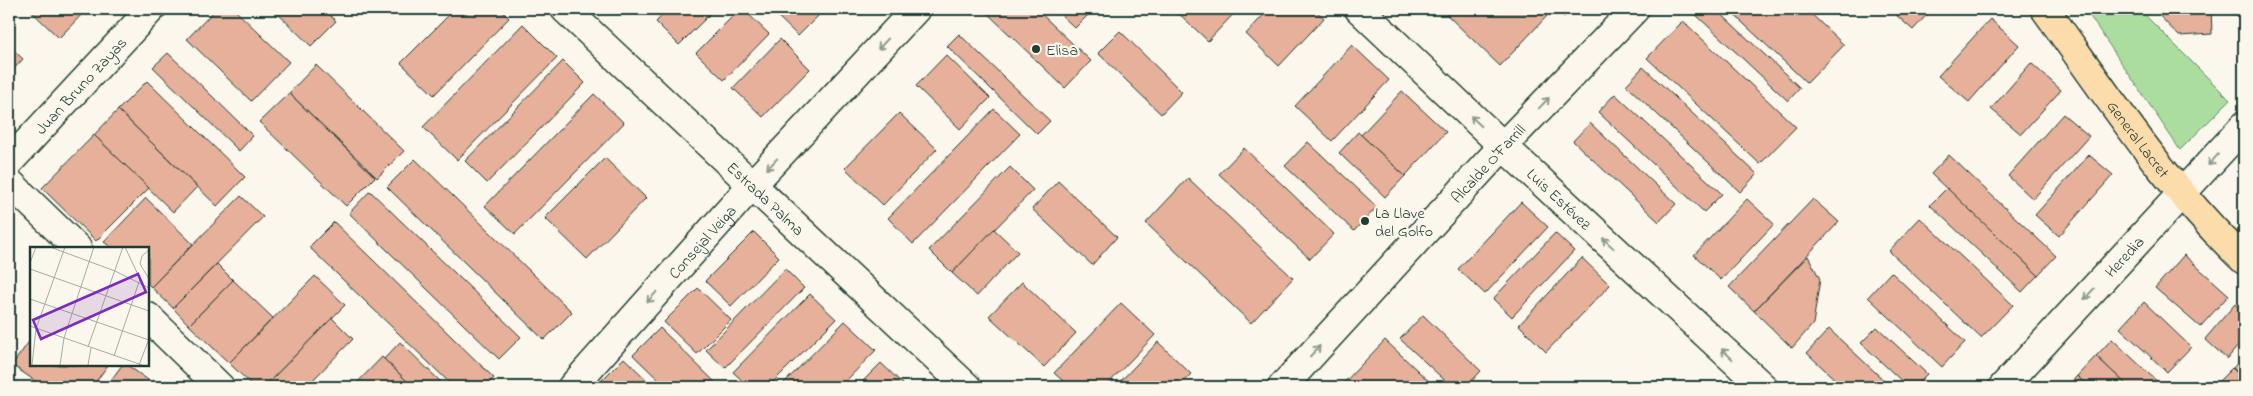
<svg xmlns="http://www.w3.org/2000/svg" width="2253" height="396" font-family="'Indie Flower',sans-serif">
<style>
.grass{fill:#abdd9e;stroke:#658d69}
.building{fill:#e6b09a;stroke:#1f3d34}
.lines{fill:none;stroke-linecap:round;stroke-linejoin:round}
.minor-casing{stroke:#1f3d34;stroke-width:31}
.major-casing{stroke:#1f3d34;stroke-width:31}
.minor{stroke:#fbf7ec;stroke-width:28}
.major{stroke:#fddcac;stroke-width:28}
.oneway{stroke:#8d9a90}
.poi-dot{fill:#1f3d34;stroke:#fbf7ec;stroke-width:2}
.labels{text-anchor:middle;stroke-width:4.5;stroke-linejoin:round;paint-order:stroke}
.poi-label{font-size:16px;fill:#1f3d34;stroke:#fbf7ec;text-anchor:start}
.street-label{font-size:16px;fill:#1f3d34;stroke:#fbf7ec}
.inset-road{fill:none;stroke:#a3ada2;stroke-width:1}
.view{fill:#7b2cbf;fill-opacity:0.15;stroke:#7b2cbf;stroke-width:2.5}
.inset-edge{fill:none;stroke:#1f3d34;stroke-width:2.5}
</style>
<rect width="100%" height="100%" fill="#fbf7ec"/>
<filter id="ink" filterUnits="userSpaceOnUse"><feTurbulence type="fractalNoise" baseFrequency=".02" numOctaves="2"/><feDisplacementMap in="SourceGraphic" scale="10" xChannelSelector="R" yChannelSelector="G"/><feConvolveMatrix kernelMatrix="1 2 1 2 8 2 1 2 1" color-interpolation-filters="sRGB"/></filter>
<g filter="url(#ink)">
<path class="grass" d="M2085 9H2139L2230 100 2180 150Z"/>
<g class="building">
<path d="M29 9H87L59 38Z"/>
<path d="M216 9H234L289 62 251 101 187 39Z"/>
<path d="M273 9H323L336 21 311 46Z"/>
<path d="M455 9H500L509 18 434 95 401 63Z"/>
<path d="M668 9H715L679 45 656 22Z"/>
<path d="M740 9H743L769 34 724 80 696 53Z"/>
<path d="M770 9H817L821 13 798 36Z"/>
<path d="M983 9H1036L1091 61 1065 88Z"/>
<path d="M1055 9H1094L1075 28Z"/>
<path d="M1174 9H1238L1208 41Z"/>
<path d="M1269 9H1314L1324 18 1279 66 1246 34Z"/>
<path d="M1450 9H1539L1547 16 1500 66 1445 13Z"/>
<path d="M1556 9H1572L1564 17Z"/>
<path d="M1697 9H1716L1800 88 1788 101 1693 12Z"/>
<path d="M1728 9H1806L1844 45 1807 83Z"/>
<path d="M1902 9H1932L1913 30 1896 15Z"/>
<path d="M2153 9H2211L2212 34 2179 36Z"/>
<path d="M1990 19 2019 45 1969 102 1938 76Z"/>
<path d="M1683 21 1796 127 1760 164 1647 58Z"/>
<path d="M523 24 557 58 457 160 423 127Z"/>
<path d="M1120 31 1182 92 1161 114 1098 53Z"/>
<path d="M959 34 1050 121 1037 134 947 46Z"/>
<path d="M780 39 810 69 763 117 733 88Z"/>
<path d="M1352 45 1389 80 1332 141 1295 106Z"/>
<path d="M9 46 23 59 9 74Z"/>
<path d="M168 53 253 136 239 151 153 67Z"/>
<path d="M946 55 990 98 960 129 916 86Z"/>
<path d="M563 61 585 83 487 183 465 161Z"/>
<path d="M2031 63 2061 90 2021 134 1991 109Z"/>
<path d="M316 65 404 151 377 178 289 93Z"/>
<path d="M1643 67 1757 174 1740 192 1626 85Z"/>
<path d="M147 81 245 177 217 206 118 110Z"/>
<path d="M1402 91 1446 132 1405 176 1361 135Z"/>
<path d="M289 93 375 177 346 206 259 122Z"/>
<path d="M594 94 624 123 515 234 485 206Z"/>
<path d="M1615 94 1722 194 1704 212 1598 112Z"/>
<path d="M994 109 1020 134 913 244 888 218Z"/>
<path d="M118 110 197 187 173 212 94 135Z"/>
<path d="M899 113 937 149 883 205 845 168Z"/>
<path d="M2063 114 2089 136 2033 199 2008 176Z"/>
<path d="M1590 123 1676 204 1659 222 1573 141Z"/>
<path d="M1358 132 1405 176 1385 197 1339 153Z"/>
<path d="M94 135 149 188 96 241 42 188Z"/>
<path d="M1308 142 1377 207 1354 231 1285 166Z"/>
<path d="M1244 148 1334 234 1310 259 1219 174Z"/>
<path d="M1949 155 2056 256 2038 275 1931 174Z"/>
<path d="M2089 155 2113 175 2059 236 2035 215Z"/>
<path d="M605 158 646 198 587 259 545 218Z"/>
<path d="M415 159 572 312 544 340 387 187Z"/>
<path d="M1010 167 1033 190 952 273 929 250Z"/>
<path d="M1188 178 1293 278 1251 323 1146 223Z"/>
<path d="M1058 181 1117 237 1092 265 1032 209Z"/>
<path d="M1947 188 2038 275 2022 292 1930 205Z"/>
<path d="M370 191 521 337 499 359 349 213Z"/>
<path d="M241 196 263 217 173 308 151 287Z"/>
<path d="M146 198 193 244 151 287 148 284V248H112L104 242Z"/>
<path d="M1747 199 1774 224 1721 280 1694 255Z"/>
<path d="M1813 199 1839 222 1754 311 1729 287Z"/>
<path d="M1521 202 1548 227 1485 294 1458 269Z"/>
<path d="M1920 218 2013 305 1981 338 1889 251Z"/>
<path d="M334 222 494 378 485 387H454L309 247Z"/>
<path d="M994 229 1018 252 977 296 952 273Z"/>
<path d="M754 232 779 257 731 306 705 281Z"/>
<path d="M1555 233 1574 251 1512 317 1493 299Z"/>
<path d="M2184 255 2229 295 2200 327 2155 288Z"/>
<path d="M1808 256 1820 279 1813 324 1792 348 1754 311Z"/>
<path d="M1582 258 1610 285 1546 352 1519 325Z"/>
<path d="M217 264 233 280 189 325 173 308Z"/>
<path d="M785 269 804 288 725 368 706 350Z"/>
<path d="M1891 272 1965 342 1942 367 1868 297Z"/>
<path d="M315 276 345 305 264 387H254L229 363Z"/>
<path d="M233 280 273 318 229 363 189 325Z"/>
<path d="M1022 282 1076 333 1044 367 989 316Z"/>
<path d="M698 288 731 320 697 354 664 322Z"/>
<path d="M810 294 836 319 768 387H749L733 372Z"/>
<path d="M2144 302 2191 347 2167 372 2120 328Z"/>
<path d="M1121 303 1155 335 1105 387H1070L1054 373Z"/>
<path d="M2235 304 2244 313V339L2227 359 2205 339Z"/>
<path d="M1423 315 1481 371 1466 387H1452L1400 339Z"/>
<path d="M332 318 353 339 306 387H264Z"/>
<path d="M845 321 876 350 840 387H780Z"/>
<path d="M1877 327 1927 374 1914 387H1908L1861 343Z"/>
<path d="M660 328 720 387H666L633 355Z"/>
<path d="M1829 329 1891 387H1843L1807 353Z"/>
<path d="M31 339V365H108L92 387H44L12 365Z"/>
<path d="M2112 339 2163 387H2129L2096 356Z"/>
<path d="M1385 340 1435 387H1340Z"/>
<path d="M400 342 446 387H413L384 359Z"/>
<path d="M1158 342 1191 374 1178 387H1115Z"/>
<path d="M2096 356 2129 387H2089L2077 376Z"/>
<path d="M2244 356V379L2233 368Z"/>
<path d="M382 357 384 359 413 387H353Z"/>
<path d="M624 358 654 387H601L598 384Z"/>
<path d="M881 363 906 387H857Z"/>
<path d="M122 365H127L158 387H106Z"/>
<path d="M2232 368 2244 379V387H2213Z"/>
<path d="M2077 376 2089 387H2067Z"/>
<path d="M9 377 23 387H9Z"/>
</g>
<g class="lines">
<g class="minor-casing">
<g id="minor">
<path id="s1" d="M565 9 967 387"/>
<path id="s2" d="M1359 9 1503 146 1763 387"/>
<path id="s3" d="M9 162 151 9"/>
<path d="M9 182 77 248"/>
<path d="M148 317 220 387"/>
<path id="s4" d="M572 387 752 185 916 9"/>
<path id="s5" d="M1282 387 1503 146 1635 9"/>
<path id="s6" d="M2003 387 2244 126"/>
</g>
</g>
<g class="major-casing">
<g id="major">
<path id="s7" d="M2045 9C2108 96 2166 186 2244 260"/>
</g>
</g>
<use href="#minor" class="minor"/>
<use href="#major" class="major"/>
</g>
<defs><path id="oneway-shaft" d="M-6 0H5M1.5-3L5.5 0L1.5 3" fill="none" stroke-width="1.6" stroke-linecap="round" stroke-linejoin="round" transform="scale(1.25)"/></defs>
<g class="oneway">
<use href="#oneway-shaft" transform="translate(883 44) rotate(133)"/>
<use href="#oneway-shaft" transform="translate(1544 103) rotate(-46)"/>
<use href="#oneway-shaft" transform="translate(1476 121) rotate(-136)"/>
<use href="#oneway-shaft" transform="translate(2213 160) rotate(132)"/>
<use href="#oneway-shaft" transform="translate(772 164) rotate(133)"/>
<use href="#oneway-shaft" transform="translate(1608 243) rotate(-137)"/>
<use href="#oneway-shaft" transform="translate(2089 294) rotate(133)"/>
<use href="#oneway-shaft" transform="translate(652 297) rotate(132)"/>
<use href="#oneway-shaft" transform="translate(1315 351) rotate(-47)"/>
<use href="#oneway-shaft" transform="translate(1727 354) rotate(-137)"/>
</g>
</g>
<g class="poi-dot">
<circle cx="1036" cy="49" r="5"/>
<circle cx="1365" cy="221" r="5"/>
</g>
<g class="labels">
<g class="poi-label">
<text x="1046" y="55">Elisa</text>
<text x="1375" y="218">La Llave<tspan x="1375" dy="18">del Golfo</tspan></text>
</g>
<g class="street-label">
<text dy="6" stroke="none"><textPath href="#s3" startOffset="105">Juan Bruno Zayas</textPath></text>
<text dy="6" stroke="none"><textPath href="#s7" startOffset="160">General Lacret</textPath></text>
<text dy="6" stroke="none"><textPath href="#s5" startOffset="304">Alcalde O'Farrill</textPath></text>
<text dy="6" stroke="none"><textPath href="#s1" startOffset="276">Estrada Palma</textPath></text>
<text dy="6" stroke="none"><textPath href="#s2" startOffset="276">Luis Estévez</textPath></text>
<text dy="6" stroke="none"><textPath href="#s4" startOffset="195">Consejal Veiga</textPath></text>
<text dy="6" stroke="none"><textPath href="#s6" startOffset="178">Heredia</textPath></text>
</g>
</g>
<g transform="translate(30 247)">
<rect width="119" height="119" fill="#fbf7ec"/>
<path class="inset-road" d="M20 0 85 24 119 41M119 3 112 9 110 17 119 32M0 16 6 0M0 22 119 64M0 52 119 93M0 79 112 118M58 100 93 0M84 109 110 32 95 0M2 118 6 82 35 0M30 118 34 91 64 0M58 118 61 101M109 118 119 92"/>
<path class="view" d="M108 27 116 45 11 92 3 73Z"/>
<rect width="119" height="119" class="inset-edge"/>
</g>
<rect width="2253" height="396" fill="none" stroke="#fbf7ec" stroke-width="30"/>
<rect x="15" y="15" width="2223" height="366" fill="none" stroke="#1f3d34" stroke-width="2" filter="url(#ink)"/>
</svg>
